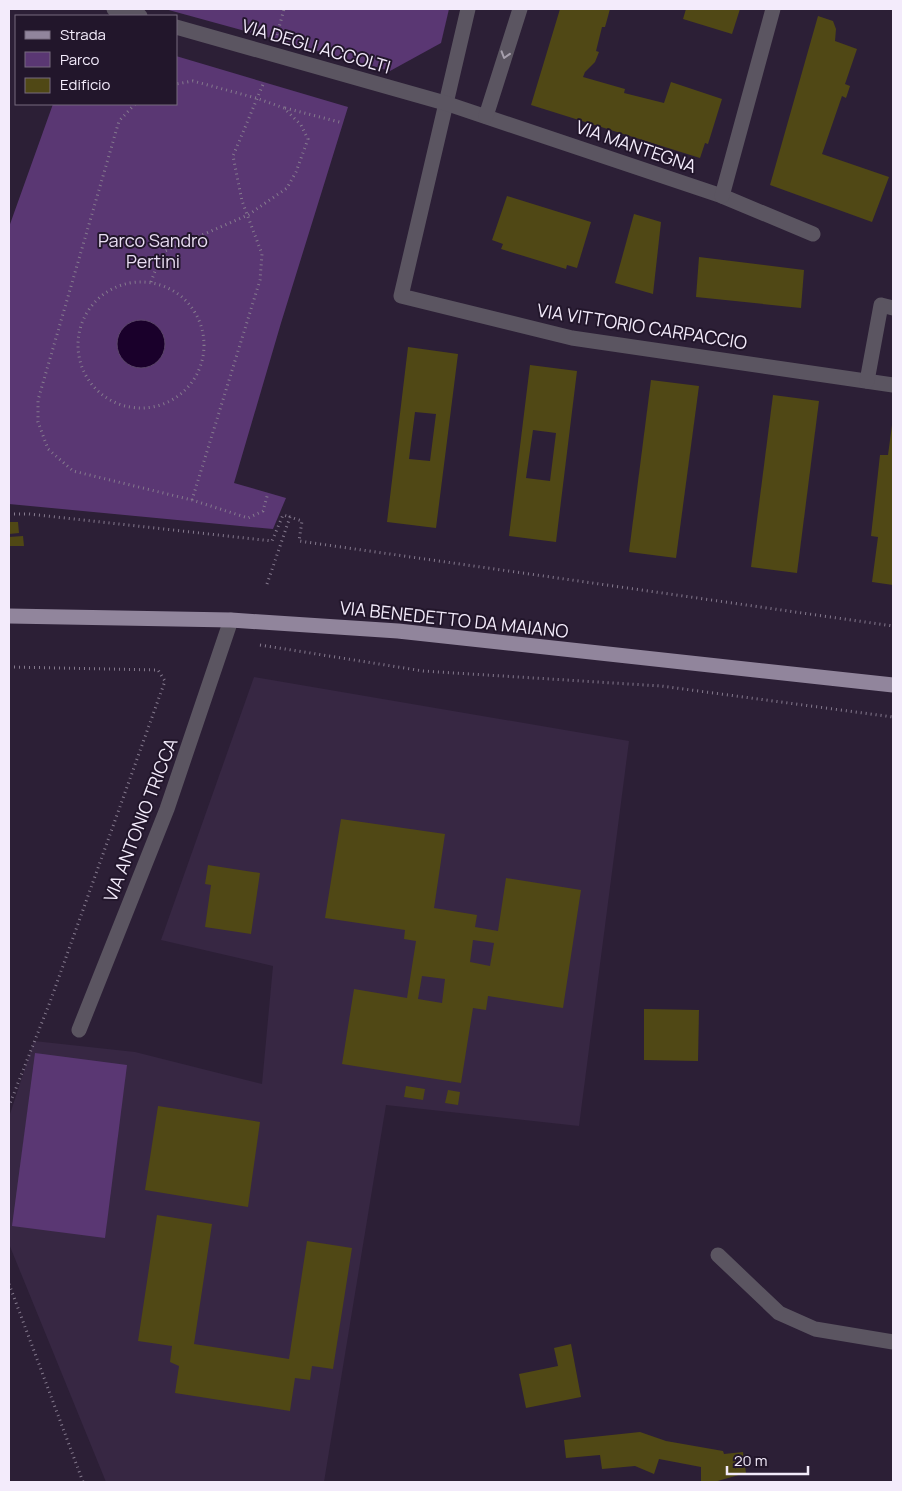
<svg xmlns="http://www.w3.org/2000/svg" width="902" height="1491" font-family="Manrope,sans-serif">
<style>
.built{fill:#372743}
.green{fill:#5a3773}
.water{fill:#1a002b;stroke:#5b4669}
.building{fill:#504815;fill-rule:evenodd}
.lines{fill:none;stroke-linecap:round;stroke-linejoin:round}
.path{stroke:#857a8e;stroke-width:3;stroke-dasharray:1 4;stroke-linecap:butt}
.minor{stroke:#5b5561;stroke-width:15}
.major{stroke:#91859c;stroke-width:15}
.oneway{stroke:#a7a0ae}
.labels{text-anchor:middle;stroke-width:4;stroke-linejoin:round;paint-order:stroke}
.street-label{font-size:18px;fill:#f3ebfb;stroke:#22162b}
.park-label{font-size:18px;fill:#e9def2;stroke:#22162b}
</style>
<rect width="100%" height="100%" fill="#2c1f36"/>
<path class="built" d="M254 677 629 741 579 1126 386 1105 324 1482H106L9 1244V1117L34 1041 135 1052 262 1084 273 966 161 940Z"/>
<g class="green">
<path d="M165 9H449L441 43 390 71Z"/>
<path d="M176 56 348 107 281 323 234 483 286 498 273 529 9 504V227L53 104H176Z"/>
<path d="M35 1053 127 1065 105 1238 12 1226Z"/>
</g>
<circle class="water" cx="141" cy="344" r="24"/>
<g class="building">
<path d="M560 9H610L605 27H602L596 51 599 52 595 62 585 72 583 77 625 89 624 93 664 103 671 82 722 99 708 144 705 143 700 158 531 105Z"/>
<path d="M686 9H740L732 34 683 19Z"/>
<path d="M818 16 833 21 836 29 835 41 857 49 845 84 850 86 846 98 842 96 822 154 889 177 872 222 770 185Z"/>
<path d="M507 196 591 222 577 268 567 265 566 269 501 249 503 244 492 240Z"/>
<path d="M634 214 661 222 653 294 615 283Z"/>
<path d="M699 257 804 270 801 308 696 297Z"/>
<path d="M408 347 458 354 436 528 387 522ZM415 412 436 414 430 461 409 459Z"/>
<path d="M530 365 577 371 556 542 509 536ZM533 430 556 433 550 481 526 478Z"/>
<path d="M651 380 699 386 676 558 629 552Z"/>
<path d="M773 395 819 401 797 573 751 567Z"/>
<path d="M892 425H893V585L872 582 878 537 871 536 880 455H888Z"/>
<path d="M9 522H18L19 533 9 534Z"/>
<path d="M23 536 24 546H9V537Z"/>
<path d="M341 819 445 834 434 908 477 915 475 927 498 931 506 878 581 890 563 1008 488 996 486 1010 473 1008 461 1083 342 1064 354 989 407 998 416 941 404 939 405 930 325 918ZM473 940 494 943 490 966 470 962ZM422 976 445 979 442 1003 418 999Z"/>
<path d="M208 865 260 873 251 934 205 927 211 885 205 884Z"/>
<path d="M644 1009 699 1010 698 1061 644 1060Z"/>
<path d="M406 1086 425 1089 423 1100 404 1097Z"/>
<path d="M448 1090 460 1092 458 1105 445 1103Z"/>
<path d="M158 1106 260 1122 248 1207 145 1190Z"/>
<path d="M157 1215 212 1224 194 1344 289 1359 307 1241 352 1248 333 1369 312 1366 310 1380 295 1378 290 1411 175 1393 179 1366 170 1362 172 1346 138 1341Z"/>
<path d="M571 1344 581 1397 526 1408 519 1374 558 1366 554 1348Z"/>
<path d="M640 1432 666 1441 723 1451 724 1454 743 1452 746 1473 714 1482H701V1467L659 1459 654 1474 635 1466 602 1469 600 1455 566 1458 564 1440Z"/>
</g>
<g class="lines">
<g class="path">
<path d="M277 35 284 9"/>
<path d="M135 104 119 121 38 400V422L48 449 73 471 192 500 248 518 263 511 268 493"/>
<path d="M285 108 343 123"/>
<path d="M151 282 158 263 165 251 248 215 287 188 296 172 308 139 301 125 284 108 256 98 193 81 176 84"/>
<circle cx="141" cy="345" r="63"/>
<path d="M192 500 260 280 262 254 242 201 233 156 264 82"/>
<path d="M9 514H29L272 541 283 515 290 517"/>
<path d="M267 584 290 517 302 521 299 541 893 626"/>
<path d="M260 645 423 671 661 686 893 717"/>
<path d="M9 667 158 670 165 681 50 1002 9 1106"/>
<path d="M9 1284 83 1482"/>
</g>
<g class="minor">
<path d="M114 9 140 16"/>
<path d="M468 9 401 296 572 338 893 385"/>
<path d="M176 27 445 103 722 196 813 234"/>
<path d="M486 116 520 9"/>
<path d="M722 196 773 9"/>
<path d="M867 381 881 305 893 308"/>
<path d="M79 1030 167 809 231 620"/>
<path d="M718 1255 779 1313 815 1329 893 1342"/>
</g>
<path class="major" d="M9 616 231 620 398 631 893 685"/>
</g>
<defs><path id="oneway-chevron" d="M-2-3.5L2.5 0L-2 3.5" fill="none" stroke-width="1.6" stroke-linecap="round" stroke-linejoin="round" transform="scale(1.25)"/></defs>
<use class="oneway" href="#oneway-chevron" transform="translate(505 55) rotate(107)"/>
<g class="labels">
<g class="street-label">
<text transform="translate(316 47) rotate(16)" y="6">VIA DEGLI ACCOLTI</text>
<text transform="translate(636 147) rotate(19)" y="6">VIA MANTEGNA</text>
<text transform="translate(642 327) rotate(9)" y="6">VIA VITTORIO CARPACCIO</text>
<text transform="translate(454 620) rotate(6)" y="6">VIA BENEDETTO DA MAIANO</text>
<text transform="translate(141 820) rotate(-69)" y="6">VIA ANTONIO TRICCA</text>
</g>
<g class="park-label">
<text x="153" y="247">Parco Sandro<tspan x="153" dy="21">Pertini</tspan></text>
</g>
</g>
<rect width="902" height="1491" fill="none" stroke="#f3ebfb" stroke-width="20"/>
<rect x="15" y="15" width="162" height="90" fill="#22162b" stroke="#766b7e"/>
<rect x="25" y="31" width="25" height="8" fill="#91859c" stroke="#766b7e"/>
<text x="60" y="40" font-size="15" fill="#f3ebfb">Strada</text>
<rect x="25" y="52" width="25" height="15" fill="#5a3773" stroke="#766b7e"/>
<text x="60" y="65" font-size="15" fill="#f3ebfb">Parco</text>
<rect x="25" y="78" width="25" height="15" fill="#504815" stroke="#766b7e"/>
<text x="60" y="90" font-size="15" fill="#f3ebfb">Edificio</text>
<path d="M727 1466v8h81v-8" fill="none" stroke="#f3ebfb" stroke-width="2.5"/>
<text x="734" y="1466" font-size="15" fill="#f3ebfb" stroke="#22162b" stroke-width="4" paint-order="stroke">20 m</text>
</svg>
